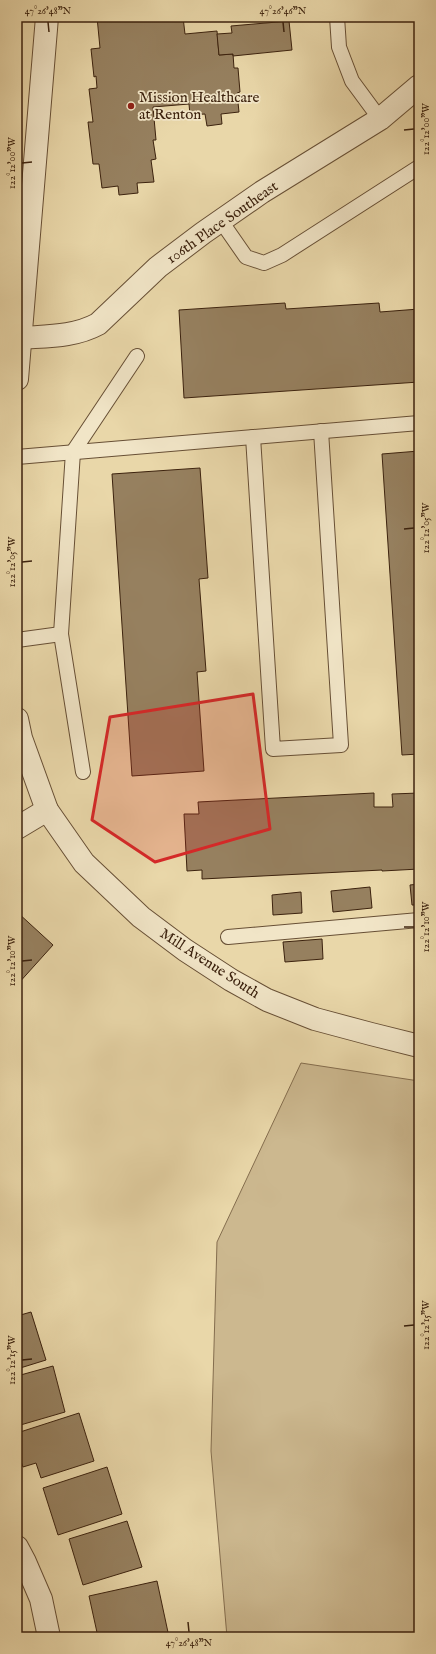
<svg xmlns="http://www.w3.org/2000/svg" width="436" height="1654" font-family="'IM FELL English',serif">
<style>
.green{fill:#ccb88f;stroke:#846d4e}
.building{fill:#96805f;stroke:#3c220e}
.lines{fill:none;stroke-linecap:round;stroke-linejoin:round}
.lane-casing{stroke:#674f35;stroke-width:16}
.street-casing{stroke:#674f35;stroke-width:24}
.lane{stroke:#f1e5c7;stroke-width:14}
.street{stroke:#f1e5c7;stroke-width:22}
.marked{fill:#d62828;fill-opacity:0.2;stroke:#d62828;stroke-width:3;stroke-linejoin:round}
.ticks{fill:none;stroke:#3c220e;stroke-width:1.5}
.poi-dot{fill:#8f2418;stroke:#f1e5c7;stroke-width:1.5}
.labels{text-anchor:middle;stroke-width:3.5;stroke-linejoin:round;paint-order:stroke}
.poi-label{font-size:15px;fill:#3c220e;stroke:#f1e5c7;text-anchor:start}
.street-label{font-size:15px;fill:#3c220e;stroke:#f1e5c7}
.neatline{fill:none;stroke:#3c220e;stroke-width:1.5}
.ticks-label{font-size:10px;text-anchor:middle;fill:#3c220e}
</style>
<rect width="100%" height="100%" fill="#e9d7a9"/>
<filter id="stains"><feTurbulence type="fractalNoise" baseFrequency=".005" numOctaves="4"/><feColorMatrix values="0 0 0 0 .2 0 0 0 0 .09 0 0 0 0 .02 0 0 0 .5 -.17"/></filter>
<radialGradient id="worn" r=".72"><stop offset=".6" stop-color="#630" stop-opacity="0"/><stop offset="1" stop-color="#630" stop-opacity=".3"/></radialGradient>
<path class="green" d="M301 1063 419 1081V1637H227L211 1451 217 1242Z"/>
<g class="building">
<path d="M97 17H183L185 34 217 31 219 55 233 54 234 68H238L240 92 237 93 239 112 221 114 222 124 207 126 205 114 190 115 189 104 153 107 156 140H153L156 159 151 160 154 182 137 183 138 193 119 195 118 186 102 188 99 164H93L88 122H93L89 89 97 88 96 76 94 77 91 49 100 48Z"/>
<path d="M289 21 292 50 233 56V54L219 55 217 34 232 33 231 26Z"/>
<path d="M285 303 286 309 379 303 380 312 419 309V382L184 398 179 310Z"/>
<path d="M419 451V754L402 755 382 454Z"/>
<path d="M200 468 208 578 199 579 206 671 197 672 204 771 132 776 112 474Z"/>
<path d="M374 793V807H393L392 794 419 793V869L382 871V870L202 879V870L187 871 184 814H199L198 802Z"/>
<path d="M419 884V905H412L410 885Z"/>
<path d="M370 887 372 908 333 912 331 891Z"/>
<path d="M301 892 302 913 273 915 272 895Z"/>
<path d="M17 912 53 945 17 985Z"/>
<path d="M322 939 323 959 285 962 283 942Z"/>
<path d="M31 1312 46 1360 17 1369V1316Z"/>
<path d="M53 1366 65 1412 17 1426V1376Z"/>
<path d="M79 1413 94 1461 41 1478 36 1463 23 1467 17 1449V1433Z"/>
<path d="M107 1467 122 1514 58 1535 43 1488Z"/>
<path d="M127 1521 142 1567 83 1585 69 1539Z"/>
<path d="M157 1581 169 1637H98L89 1596Z"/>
</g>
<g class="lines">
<g class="lane-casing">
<g id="lane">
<path d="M337 17 339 47 352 81 380 119"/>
<path d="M221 221 246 257 264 263 282 255 419 167"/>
<path d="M253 437 273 749 341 745 321 431"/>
<path d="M17 457 419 423"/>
<path d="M17 640 61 634"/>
<path d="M83 772 61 634 73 452 137 356"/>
<path d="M228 937 419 920"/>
</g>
</g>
<g class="street-casing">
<g id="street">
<path d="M21 338C47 336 74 337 98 324L158 267 203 233 262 192 380 119 419 86"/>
<path d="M17 379 47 17"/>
<path d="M17 719 21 738 47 810 84 863 141 917 185 950 231 980 267 1000 315 1019 371 1034 419 1046"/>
<path d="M17 828 47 810"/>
<path d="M17 1547 25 1562 41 1599 49 1637"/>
</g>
</g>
<use href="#lane" class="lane"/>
<use href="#street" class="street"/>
</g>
<path class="marked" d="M253 694 270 829 155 862 92 820 110 717Z"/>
<path class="ticks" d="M48 22 49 32M283 22 284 32M404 130 414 129M22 163 32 162M404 529 414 528M22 562 32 561M404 927H414M22 961 32 960M404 1326 414 1325M22 1360 32 1359M188 1622 189 1632"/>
<circle class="poi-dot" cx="131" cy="106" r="4"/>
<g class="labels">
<g class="poi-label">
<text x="139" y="102">Mission Healthcare<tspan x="139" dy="17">at Renton</tspan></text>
</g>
<g class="street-label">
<text transform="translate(222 222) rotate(-35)" y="5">106th Place Southeast</text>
<text transform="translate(210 963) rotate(33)" y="5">Mill Avenue South</text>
</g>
</g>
<rect width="436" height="1654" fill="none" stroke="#e9d7a9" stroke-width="44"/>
<rect x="22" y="22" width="392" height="1610" class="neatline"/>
<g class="ticks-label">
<text x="48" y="14">47°26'48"N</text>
<text x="283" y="14">47°26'46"N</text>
<text transform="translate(425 129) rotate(-90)" y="4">122°12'00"W</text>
<text transform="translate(11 163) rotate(-90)" y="4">122°12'00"W</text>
<text transform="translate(425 528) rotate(-90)" y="4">122°12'05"W</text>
<text transform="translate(11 562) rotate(-90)" y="4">122°12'05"W</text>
<text transform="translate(425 927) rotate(-90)" y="4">122°12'10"W</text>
<text transform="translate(11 961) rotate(-90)" y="4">122°12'10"W</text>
<text transform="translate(425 1325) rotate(-90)" y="4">122°12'15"W</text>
<text transform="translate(11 1360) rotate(-90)" y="4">122°12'15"W</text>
<text x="189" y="1646">47°26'48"N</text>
</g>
<rect width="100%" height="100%" filter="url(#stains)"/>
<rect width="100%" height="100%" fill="url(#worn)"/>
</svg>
